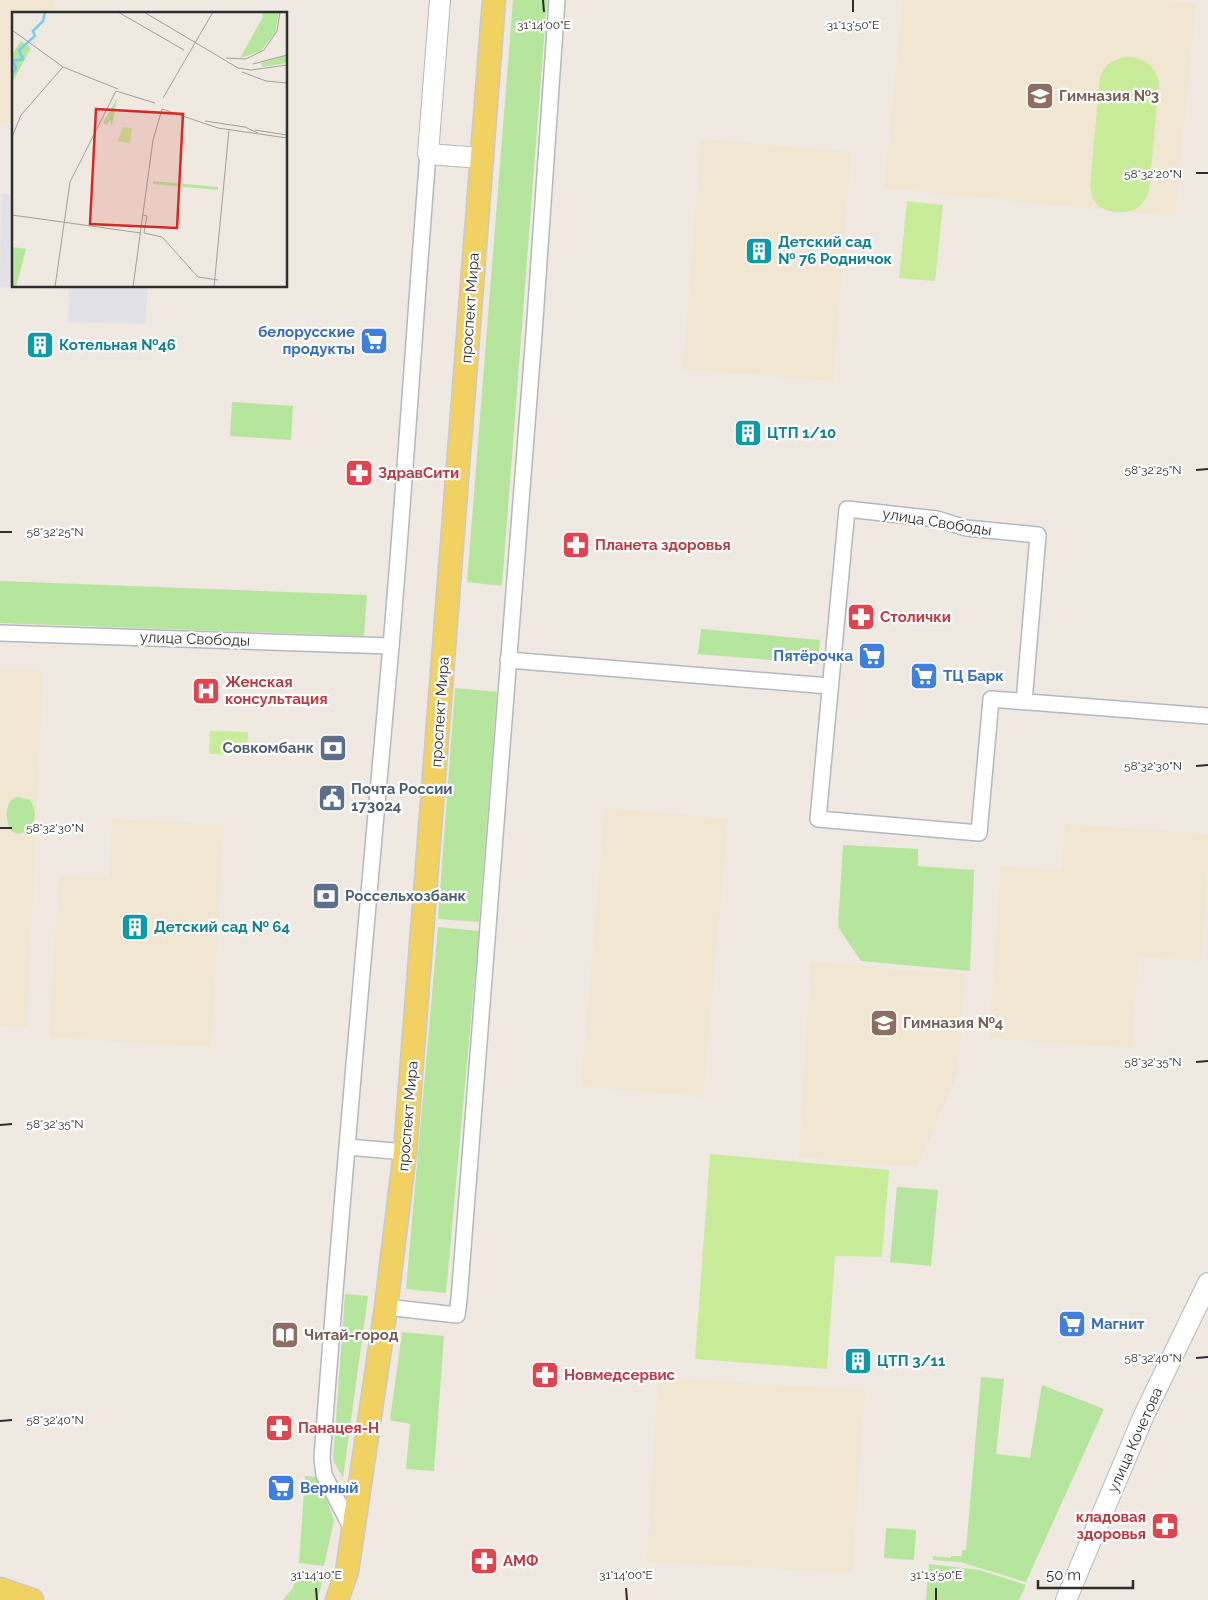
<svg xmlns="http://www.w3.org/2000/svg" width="1208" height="1600" font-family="Raleway,sans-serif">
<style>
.industrial{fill:#e3e1e8}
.education{fill:#f0e6d1}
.green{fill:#b6e59e}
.pitch{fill:#c9ec9a}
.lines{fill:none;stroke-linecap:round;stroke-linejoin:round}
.street-casing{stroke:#b4b7c1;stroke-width:18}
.secondary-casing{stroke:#b4b7c1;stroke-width:22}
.primary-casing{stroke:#c9c9c9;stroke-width:25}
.street{stroke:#fff;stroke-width:15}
.secondary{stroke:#fff;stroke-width:20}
.primary{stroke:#f2d163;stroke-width:22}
.ticks{fill:none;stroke:#2e2e2e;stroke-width:2}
.labels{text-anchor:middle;stroke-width:4.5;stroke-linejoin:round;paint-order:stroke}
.education-label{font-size:15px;font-weight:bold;fill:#785e54;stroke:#fff;text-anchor:start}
.culture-label{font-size:15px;font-weight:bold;fill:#0d838f;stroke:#fff;text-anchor:start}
.street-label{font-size:15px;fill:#2e2e2e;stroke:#fff}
.shop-label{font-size:15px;font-weight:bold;fill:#366cbe;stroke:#fff;text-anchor:start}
.health-label{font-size:15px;font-weight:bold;fill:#be3a42;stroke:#fff;text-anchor:start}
.service-label{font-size:15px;font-weight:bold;fill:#4e5e75;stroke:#fff;text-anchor:start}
.inset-river{fill:none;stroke:#75cff0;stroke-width:2.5}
.inset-road{fill:none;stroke:#a29e99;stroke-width:1}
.view{fill:#d62828;fill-opacity:0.15;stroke:#d62828;stroke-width:2.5}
.inset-edge{fill:none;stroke:#2e2e2e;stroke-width:2.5}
.ticks-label{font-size:12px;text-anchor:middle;fill:#2e2e2e;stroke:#fff;stroke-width:4.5;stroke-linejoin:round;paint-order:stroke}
</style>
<rect width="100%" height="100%" fill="#efe9e1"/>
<path class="industrial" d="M1 194H14V286H148L145 324 68 322 69 289 0 287Z"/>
<g class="education">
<path d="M0 0H55L54 14H14V123H0Z"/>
<path d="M903 0H1163L1196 3 1175 217 884 188Z"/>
<path d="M701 139 851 152 833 381 683 369Z"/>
<path d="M0 669 43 671 27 1027 0 1025Z"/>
<path d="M605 808 728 819 703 1097 581 1086Z"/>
<path d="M112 819 224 825 211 1047 49 1037 59 876 109 878Z"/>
<path d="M1065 824 1208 834V862L1201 961 1138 957 1132 1048 989 1038 1001 866 1062 871Z"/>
<path d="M811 961 891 969 965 974 958 1072 917 1167 799 1157Z"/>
<path d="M658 1378 865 1390 852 1573 647 1561Z"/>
</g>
<g class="green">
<path d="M513 0H547L502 586 467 582Z"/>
<path d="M232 402 293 406 291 440 230 436Z"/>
<path d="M0 581 367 595 364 636 0 623Z"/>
<path d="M701 629 820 640 818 664 698 654Z"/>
<path d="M455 688 497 692 479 922 438 919Z"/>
<path d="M18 797 30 800C49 827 5 854 7 812 8 803 10 799 18 797Z"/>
<path d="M843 845 918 849V866L974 870 970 971 861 961 838 927Z"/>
<path d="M438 927 479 931 446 1293 406 1289Z"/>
<path d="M897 1187 938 1190 931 1266 890 1262Z"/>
<path d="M345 1294 368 1296 343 1478 333 1460Z"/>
<path d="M402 1332 444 1336 434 1471 406 1469 410 1424 390 1420Z"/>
<path d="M981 1377 1004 1379 996 1454 1030 1458 1042 1385 1104 1409 1026 1582 960 1562 933 1560V1556L951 1558V1556H962V1550H966Z"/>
<path d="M305 1476 318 1477 334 1520 324 1566 299 1563Z"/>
<path d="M886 1528 916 1530 914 1560 884 1558Z"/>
<path d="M929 1564 980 1570 1026 1585 1019 1600H926Z"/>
<path d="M296 1574 324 1576 317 1600H283L293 1588Z"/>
</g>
<g class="pitch">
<path d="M1126 57C1143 57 1155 65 1159 82L1149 191C1147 196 1145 201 1141 205 1129 216 1103 215 1094 200 1091 196 1091 190 1090 185L1100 77C1105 64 1113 60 1126 57Z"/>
<path d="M907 201 943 205 935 281 899 278Z"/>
<path d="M210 731 248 732 247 755 209 754Z"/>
<path d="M710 1154 889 1170 882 1257 835 1256 827 1369 695 1359Z"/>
</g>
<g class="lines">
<g class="street-casing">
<g id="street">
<path d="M0 633 391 646"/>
<path d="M508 660 829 686"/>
<path d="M1024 702 1038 535 966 528 937 519 847 509 818 819 979 833 991 699 1208 716"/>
<path d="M348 1147 405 1152"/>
<path d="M386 1307 457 1315 459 1300 534 334 557 0"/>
<path d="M353 1531 324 1475 322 1458C342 1187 367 917 391 646 405 482 415 318 428 154"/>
</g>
</g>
<g class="secondary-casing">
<g id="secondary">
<path d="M440 0 428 154 482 158"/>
<path d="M1066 1600 1144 1415 1208 1283"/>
</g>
</g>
<g class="primary-casing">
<g id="primary">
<path d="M0 1589 32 1600"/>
<path d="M337 1600 347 1571 353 1531 386 1307 405 1152 494 0"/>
</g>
</g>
<use href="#street" class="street"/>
<use href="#secondary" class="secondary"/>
<use href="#primary" class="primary"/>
</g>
<path class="ticks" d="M543 0 544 12M853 0V12M1196 173H1208M1196 470 1208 469M0 532H12M1196 766 1208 765M0 828H12M1196 1062 1208 1061M0 1125 12 1124M1196 1358 1208 1357M0 1421 12 1420M316 1588 317 1600M626 1588 627 1600M936 1588V1600"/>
<defs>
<g id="school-square" transform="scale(1.4375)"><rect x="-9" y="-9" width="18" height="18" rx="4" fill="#8d6e63" stroke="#fff"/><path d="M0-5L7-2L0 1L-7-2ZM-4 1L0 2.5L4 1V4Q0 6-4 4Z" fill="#fff"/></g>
<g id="building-square" transform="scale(1.4375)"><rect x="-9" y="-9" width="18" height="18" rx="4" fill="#0f9aa8" stroke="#fff"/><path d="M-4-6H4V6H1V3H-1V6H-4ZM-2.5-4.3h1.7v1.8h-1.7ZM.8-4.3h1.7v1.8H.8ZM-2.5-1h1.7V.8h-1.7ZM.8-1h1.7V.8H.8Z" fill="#fff"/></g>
<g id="supermarket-square" transform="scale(1.4375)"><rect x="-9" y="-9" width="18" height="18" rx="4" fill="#3f7fe0" stroke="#fff"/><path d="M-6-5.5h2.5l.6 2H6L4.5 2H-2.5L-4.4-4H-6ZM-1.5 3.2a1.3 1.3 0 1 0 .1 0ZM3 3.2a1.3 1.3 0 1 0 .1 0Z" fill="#fff"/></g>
<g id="pharmacy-square" transform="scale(1.4375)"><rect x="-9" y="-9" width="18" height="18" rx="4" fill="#e0444e" stroke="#fff"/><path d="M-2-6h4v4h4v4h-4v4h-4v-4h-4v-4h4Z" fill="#fff"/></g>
<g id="hospital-square" transform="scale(1.4375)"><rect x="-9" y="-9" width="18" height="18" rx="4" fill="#e0444e" stroke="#fff"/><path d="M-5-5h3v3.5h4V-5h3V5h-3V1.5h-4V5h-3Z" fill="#fff"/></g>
<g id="bank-square" transform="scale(1.4375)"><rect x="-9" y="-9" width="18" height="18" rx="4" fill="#5c6f8a" stroke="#fff"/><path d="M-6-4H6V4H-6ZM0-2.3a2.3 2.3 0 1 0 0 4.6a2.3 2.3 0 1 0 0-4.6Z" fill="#fff"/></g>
<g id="civic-square" transform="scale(1.4375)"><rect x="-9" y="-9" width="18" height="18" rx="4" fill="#5c6f8a" stroke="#fff"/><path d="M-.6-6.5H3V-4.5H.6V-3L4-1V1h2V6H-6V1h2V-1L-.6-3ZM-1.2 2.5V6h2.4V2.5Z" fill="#fff"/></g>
<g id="library-square" transform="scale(1.4375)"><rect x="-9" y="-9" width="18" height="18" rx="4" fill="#8d6e63" stroke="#fff"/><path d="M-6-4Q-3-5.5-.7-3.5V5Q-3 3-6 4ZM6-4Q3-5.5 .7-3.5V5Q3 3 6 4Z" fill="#fff"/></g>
</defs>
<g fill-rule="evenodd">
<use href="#school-square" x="1040" y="96"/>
<use href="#building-square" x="759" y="251"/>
<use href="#supermarket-square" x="374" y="341"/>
<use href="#building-square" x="40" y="345"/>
<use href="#building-square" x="748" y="433"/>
<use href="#pharmacy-square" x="359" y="473"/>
<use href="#pharmacy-square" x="576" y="545"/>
<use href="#pharmacy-square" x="861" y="617"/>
<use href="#supermarket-square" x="872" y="656"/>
<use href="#supermarket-square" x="924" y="676"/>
<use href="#hospital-square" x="206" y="691"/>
<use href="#bank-square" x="333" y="748"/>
<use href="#civic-square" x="332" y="798"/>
<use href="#bank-square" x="326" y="896"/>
<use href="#building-square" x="135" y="927"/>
<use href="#school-square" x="884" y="1023"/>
<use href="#supermarket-square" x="1072" y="1324"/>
<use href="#library-square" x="285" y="1335"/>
<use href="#building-square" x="858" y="1361"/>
<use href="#pharmacy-square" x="545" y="1375"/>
<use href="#pharmacy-square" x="279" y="1428"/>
<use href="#supermarket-square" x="281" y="1488"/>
<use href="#pharmacy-square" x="1165" y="1526"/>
<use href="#pharmacy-square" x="484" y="1561"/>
</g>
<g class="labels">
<g class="education-label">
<text x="1059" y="101">Гимназия №3</text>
<text x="903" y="1028">Гимназия №4</text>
<text x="304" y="1340">Читай-город</text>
</g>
<g class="culture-label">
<text x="778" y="247">Детский сад<tspan x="778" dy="17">№ 76 Родничок</tspan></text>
<text x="59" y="350">Котельная №46</text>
<text x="767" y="438">ЦТП 1/10</text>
<text x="154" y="932">Детский сад № 64</text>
<text x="877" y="1366">ЦТП 3/11</text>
</g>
<g class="street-label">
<text transform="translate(470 308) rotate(-86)" y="5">проспект Мира</text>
<text transform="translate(937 522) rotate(9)" y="5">улица Свободы</text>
<text transform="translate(195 639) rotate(2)" y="5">улица Свободы</text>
<text transform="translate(440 712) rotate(-86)" y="5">проспект Мира</text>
<text transform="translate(408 1116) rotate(-85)" y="5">проспект Мира</text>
<text transform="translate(1135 1440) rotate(-66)" y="5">улица Кочетова</text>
</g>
<g class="shop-label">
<text x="355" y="337" text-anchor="end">белорусские<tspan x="355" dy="17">продукты</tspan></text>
<text x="853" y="661" text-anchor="end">Пятёрочка</text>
<text x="943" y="681">ТЦ Барк</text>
<text x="1091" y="1329">Магнит</text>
<text x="300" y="1493">Верный</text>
</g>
<g class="health-label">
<text x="378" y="478">ЗдравСити</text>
<text x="595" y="550">Планета здоровья</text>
<text x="880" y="622">Столички</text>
<text x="225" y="687">Женская<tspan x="225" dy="17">консультация</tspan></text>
<text x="564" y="1380">Новмедсервис</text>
<text x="298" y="1433">Панацея-Н</text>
<text x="1146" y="1522" text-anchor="end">кладовая<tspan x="1146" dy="17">здоровья</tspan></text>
<text x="503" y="1566">АМФ</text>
</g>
<g class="service-label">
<text x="314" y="753" text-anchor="end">Совкомбанк</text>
<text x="351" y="794">Почта России<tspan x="351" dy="17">173024</tspan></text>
<text x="345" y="901">Россельхозбанк</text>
</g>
</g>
<g transform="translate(12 12)">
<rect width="275" height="275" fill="#efe9e1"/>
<path d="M249 0H267L263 21 249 39 228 46 251 5ZM9 29 19 36 0 71V43ZM275 43V51L250 55 249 51ZM105 86 100 114 98 108 95 113 91 111ZM141 169 206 175V178L141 172ZM0 235 14 237 4 275H0Z" fill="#b6e59e"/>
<path d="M111 115 120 116 118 131 105 129Z" fill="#c9ec9a"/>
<path class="inset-river" d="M0 63 4 56 1 49 11 47 7 38 23 24 21 19 31 9 33 0"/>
<path class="inset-road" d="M106 0 172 38M132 0 226 56 239 58 275 53M0 18 51 55 106 77M214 46 234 47 252 38 265 19 268 0M241 52 275 43M230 60 254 69 275 71M151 86 201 0M150 97 206 116 275 126M193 109 233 115 246 121M243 118 275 123M0 125 9 103 51 55M0 203 129 221M131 203 135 204 132 221 150 225 186 265 206 268M43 275 58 170 104 79 143 91M121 275 141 128 150 97M202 275 217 118"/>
<path class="view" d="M84 97 171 102 165 216 78 212Z"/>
<rect width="275" height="275" class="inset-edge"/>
</g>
<g class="ticks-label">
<text x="544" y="29">31°14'00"E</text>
<text x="853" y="29">31°13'50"E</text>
<text x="1153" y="178">58°32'20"N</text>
<text x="1153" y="474">58°32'25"N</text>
<text x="55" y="536">58°32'25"N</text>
<text x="1153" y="770">58°32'30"N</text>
<text x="55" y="832">58°32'30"N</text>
<text x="1153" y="1066">58°32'35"N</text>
<text x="55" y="1128">58°32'35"N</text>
<text x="1153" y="1362">58°32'40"N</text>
<text x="55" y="1424">58°32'40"N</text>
<text x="316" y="1579">31°14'10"E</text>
<text x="626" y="1579">31°14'00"E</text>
<text x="936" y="1579">31°13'50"E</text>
</g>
<path d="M1038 1580v8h95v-8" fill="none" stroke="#2e2e2e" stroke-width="2.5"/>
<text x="1046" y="1580" font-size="15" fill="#2e2e2e" stroke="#ffffff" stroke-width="4" paint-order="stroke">50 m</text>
</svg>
